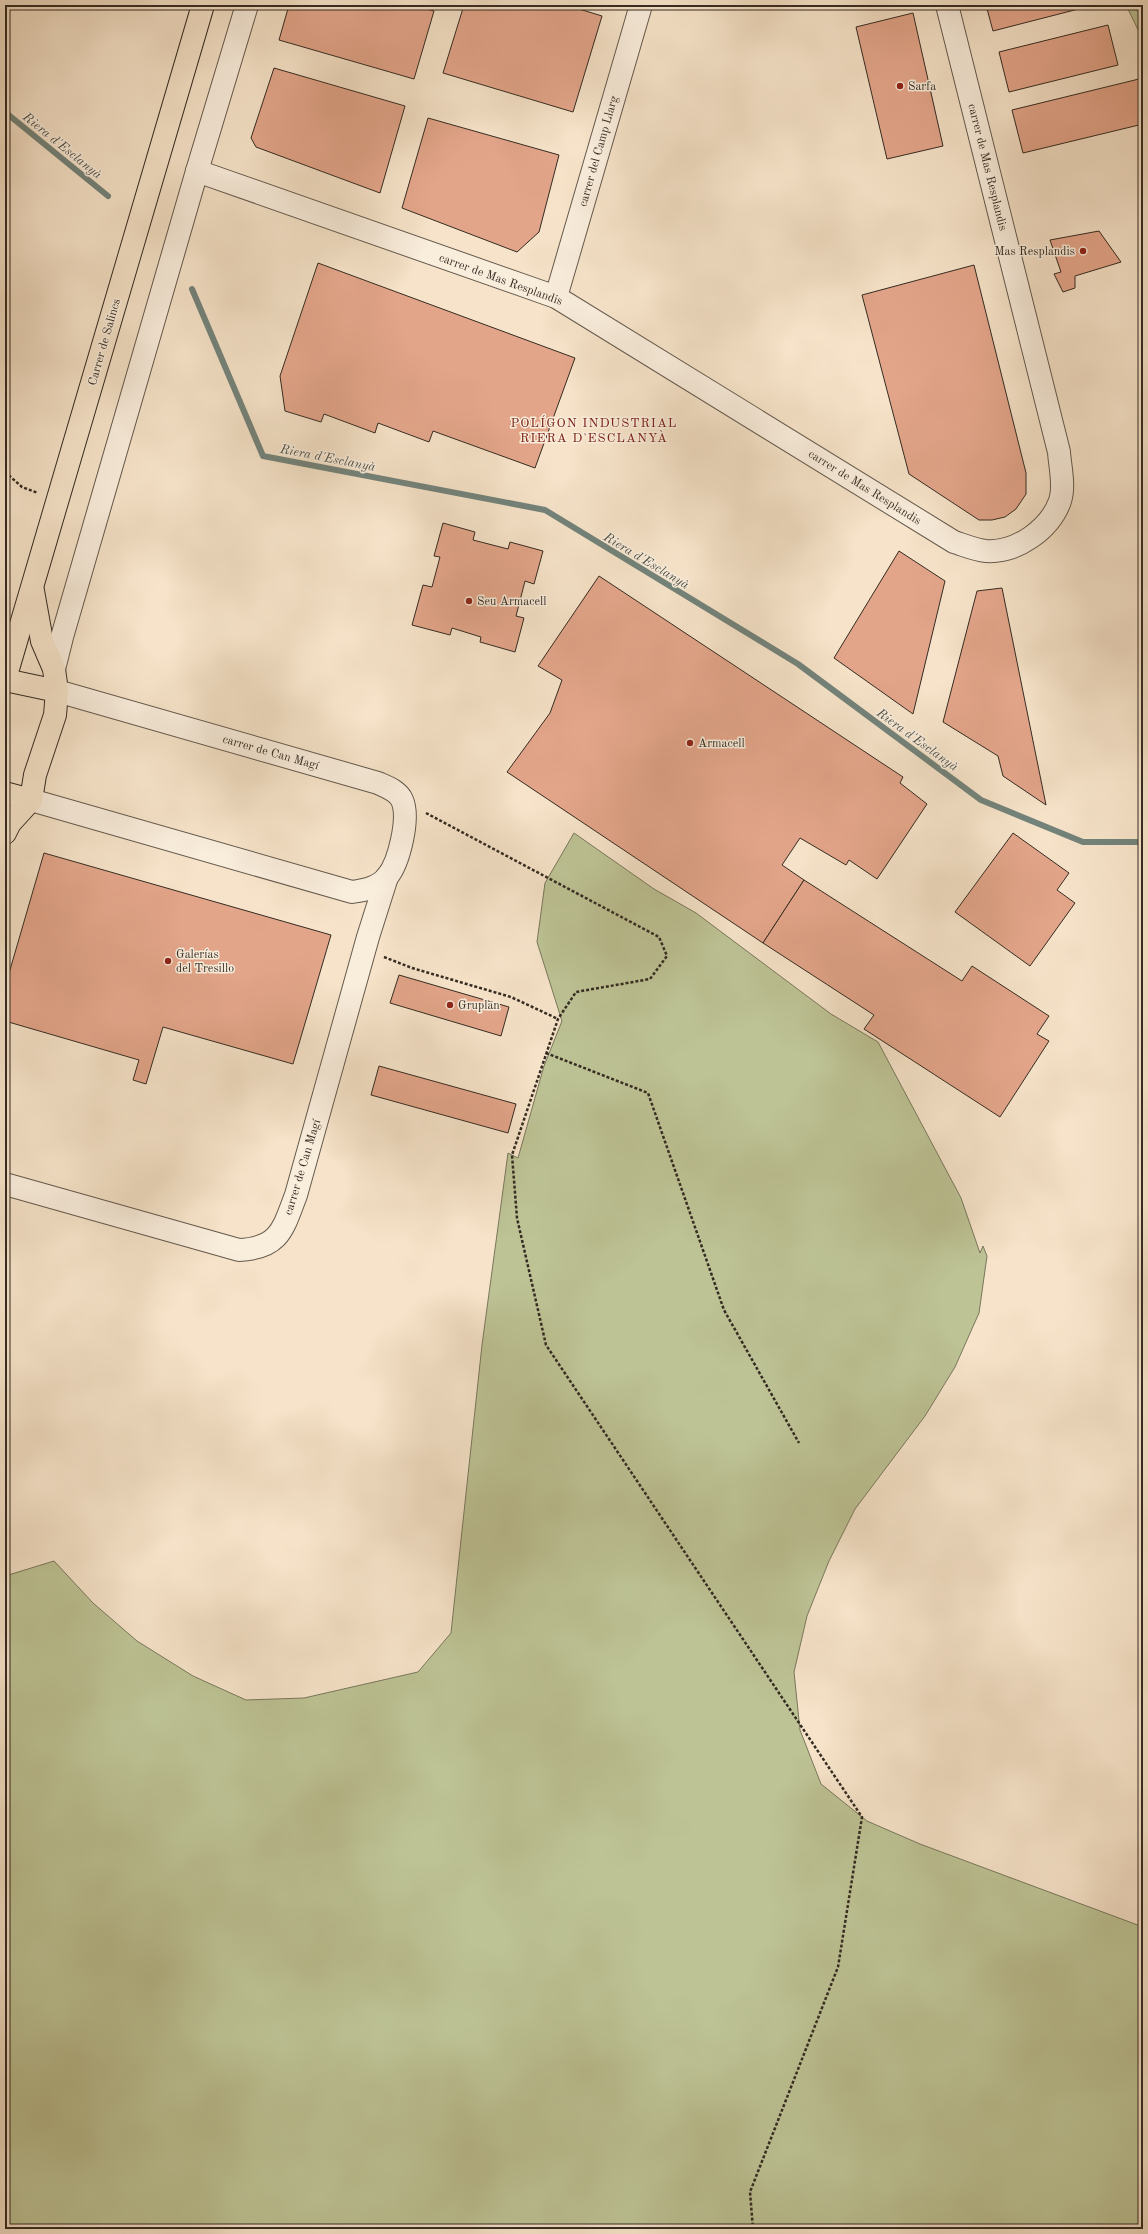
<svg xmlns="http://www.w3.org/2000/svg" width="1148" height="2234" font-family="'Old Standard TT',serif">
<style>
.green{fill:#bdc395;stroke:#78775c}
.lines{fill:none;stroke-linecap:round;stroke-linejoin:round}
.stream{stroke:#73837b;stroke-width:6}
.building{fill:#e3a58a;stroke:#342b22}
.minor-casing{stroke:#64594c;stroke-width:24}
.major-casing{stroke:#342b22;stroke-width:24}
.path{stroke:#342b22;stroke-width:2.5;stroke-dasharray:3 2;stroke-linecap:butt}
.minor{stroke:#f9eddc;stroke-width:22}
.major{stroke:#f6e3c9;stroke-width:22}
.poi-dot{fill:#8f2418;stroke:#f9eddc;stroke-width:1.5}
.labels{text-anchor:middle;stroke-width:3;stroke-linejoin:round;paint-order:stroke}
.poi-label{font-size:12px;fill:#342b22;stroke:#f9eddc;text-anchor:start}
.street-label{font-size:12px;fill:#342b22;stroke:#f9eddc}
.water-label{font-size:13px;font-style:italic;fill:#4e5047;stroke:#f9eddc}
.neighbourhood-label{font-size:13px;letter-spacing:1px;fill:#7a1f14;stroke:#f9eddc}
</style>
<rect width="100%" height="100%" fill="#f6e3c9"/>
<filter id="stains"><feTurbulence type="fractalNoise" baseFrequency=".005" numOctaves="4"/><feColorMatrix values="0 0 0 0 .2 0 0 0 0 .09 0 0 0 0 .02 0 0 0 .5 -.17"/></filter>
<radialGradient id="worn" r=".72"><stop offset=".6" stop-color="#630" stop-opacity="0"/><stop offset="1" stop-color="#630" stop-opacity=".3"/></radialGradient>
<g class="green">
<path d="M1126 5H1143V40Z"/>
<path d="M574 833 654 889 696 913 831 1014 878 1042 961 1198 980 1253 983 1246 987 1256 979 1313 955 1367 925 1416 855 1509 829 1561 807 1616 794 1672 800 1730 821 1784 867 1821 920 1844 1143 1927V2229H5V1576L54 1561 93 1603 137 1641 193 1676 246 1700 304 1698 418 1672 451 1633 482 1345 508 1153 518 1158 544 1066 562 1021 537 942 545 883Z"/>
</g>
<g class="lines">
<g class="stream">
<path d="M1137 5 1143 15"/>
<path d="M5 112 108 196"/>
<path d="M192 289 263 456 545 510 798 664 981 800 1083 842H1143"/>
</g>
</g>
<g class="building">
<path d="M289 5H414L434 11 414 79 279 40Z"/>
<path d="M464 5H566L602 16 573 112 443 73Z"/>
<path d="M986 5H1094L993 31Z"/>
<path d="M913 13 943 146 887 159 856 27Z"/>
<path d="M1108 25 1118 65 1009 92 999 52Z"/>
<path d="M274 68 405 106 380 193 256 147 251 138Z"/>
<path d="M1143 78V124L1023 153 1012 110Z"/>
<path d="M428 118 559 155 539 232 517 252 402 208Z"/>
<path d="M1099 231 1121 262 1075 276V288L1063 292 1054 274 1061 272 1050 240Z"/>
<path d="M318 263 575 358 535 468 433 431 429 442 378 423 375 433 324 414 321 422 285 411 280 376Z"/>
<path d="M974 265 1026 473V494L1016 509 1005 517 992 520H979L909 474 862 295Z"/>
<path d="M443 523 475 532 473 540 508 549 510 542 543 551 534 584 525 581 516 616 524 618 515 652 480 642 481 637 452 628 450 635 412 625 423 585 432 587 440 557 434 556Z"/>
<path d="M899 551 945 581 913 714 834 658Z"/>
<path d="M599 576 903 777 900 783 927 804 877 879 849 860 846 865 800 838 782 865 804 880 763 943 507 772 550 713 562 680 538 666Z"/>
<path d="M1002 588 1046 805 1003 776 998 756 943 722 977 591Z"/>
<path d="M1013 833 1069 873 1057 890 1075 903 1030 966 955 912Z"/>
<path d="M44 853 331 935 293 1064 163 1027 146 1084 133 1080 139 1060 5 1021V987Z"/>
<path d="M804 880 962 981 972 966 1049 1016 1037 1034 1049 1041 1000 1117 864 1029 874 1015 763 943Z"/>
<path d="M399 975 509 1007 501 1036 390 1003Z"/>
<path d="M379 1066 516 1104 508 1133 371 1095Z"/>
</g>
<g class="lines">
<g class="minor-casing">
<g id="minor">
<path d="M197 171 556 297 954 542C964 545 975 550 986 551 1017 553 1050 529 1060 501 1065 486 1060 467 1059 452L947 5"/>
<path d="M556 297 641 5"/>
<path d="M54 669 62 637 197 171 247 5"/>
<path d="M31 800 352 892C365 890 378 888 387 877 399 863 410 818 402 800 398 791 387 787 378 783L57 691"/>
<path d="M5 1184 239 1250C280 1248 283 1229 296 1195L368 937 387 877"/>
</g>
</g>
<g class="major-casing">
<g id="major">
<path d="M5 679 203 5"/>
<path d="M5 680 57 691"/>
<path d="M5 793 31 800"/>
<path d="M5 833 10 823 31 800 35 775 55 715 57 691 54 669 42 641 33 591"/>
</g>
</g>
<g class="path">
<path d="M5 472 22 487 38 493"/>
<path d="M426 813 659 937 667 956 650 979 576 992 558 1019 512 1155 517 1218 546 1345 862 1817 838 1967 750 2192 753 2229"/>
<path d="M384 957 412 968 511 997 558 1019"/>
<path d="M546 1053 648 1093 724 1310 799 1443"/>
</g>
<use href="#minor" class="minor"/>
<use href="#major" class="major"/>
</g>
<g class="poi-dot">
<circle cx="900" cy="86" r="4"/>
<circle cx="1083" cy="251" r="4"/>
<circle cx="469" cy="601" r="4"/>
<circle cx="690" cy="743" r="4"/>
<circle cx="168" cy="961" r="4"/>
<circle cx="450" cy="1005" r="4"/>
</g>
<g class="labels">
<g class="poi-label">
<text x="908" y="90">Sarfa</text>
<text x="1075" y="255" text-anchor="end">Mas Resplandis</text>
<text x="477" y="605">Seu Armacell</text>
<text x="698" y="747">Armacell</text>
<text x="176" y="958">Galerías<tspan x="176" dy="14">del Tresillo</tspan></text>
<text x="458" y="1009">Gruplan</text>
</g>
<g class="street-label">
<text transform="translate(598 151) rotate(-74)" y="4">carrer del Camp Llarg</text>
<text transform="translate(988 167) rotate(76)" y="4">carrer de Mas Resplandis</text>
<text transform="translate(501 279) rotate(20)" y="4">carrer de Mas Resplandis</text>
<text transform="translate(104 342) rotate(-74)" y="4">Carrer de Salincs</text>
<text transform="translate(865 487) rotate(32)" y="4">carrer de Mas Resplandis</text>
<text transform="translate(271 752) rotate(16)" y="4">carrer de Can Magí</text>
<text transform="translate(302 1167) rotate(-73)" y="4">carrer de Can Magí</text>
</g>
<g class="water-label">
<text transform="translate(63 145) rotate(39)" y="5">Riera d'Esclanyà</text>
<text transform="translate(328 457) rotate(11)" y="5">Riera d'Esclanyà</text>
<text transform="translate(647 560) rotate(31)" y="5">Riera d'Esclanyà</text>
<text transform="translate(918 739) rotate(36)" y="5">Riera d'Esclanyà</text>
</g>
<g class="neighbourhood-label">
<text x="594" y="427">POLÍGON INDUSTRIAL<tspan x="594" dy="15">RIERA D'ESCLANYÀ</tspan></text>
</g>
</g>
<rect width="1148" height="2234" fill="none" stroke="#f6e3c9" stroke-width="20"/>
<rect x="6" y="6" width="1136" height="2222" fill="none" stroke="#342b22" stroke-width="2"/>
<rect x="10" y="10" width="1128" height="2214" fill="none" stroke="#342b22"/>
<rect width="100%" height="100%" filter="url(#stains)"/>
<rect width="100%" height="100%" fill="url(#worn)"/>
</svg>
